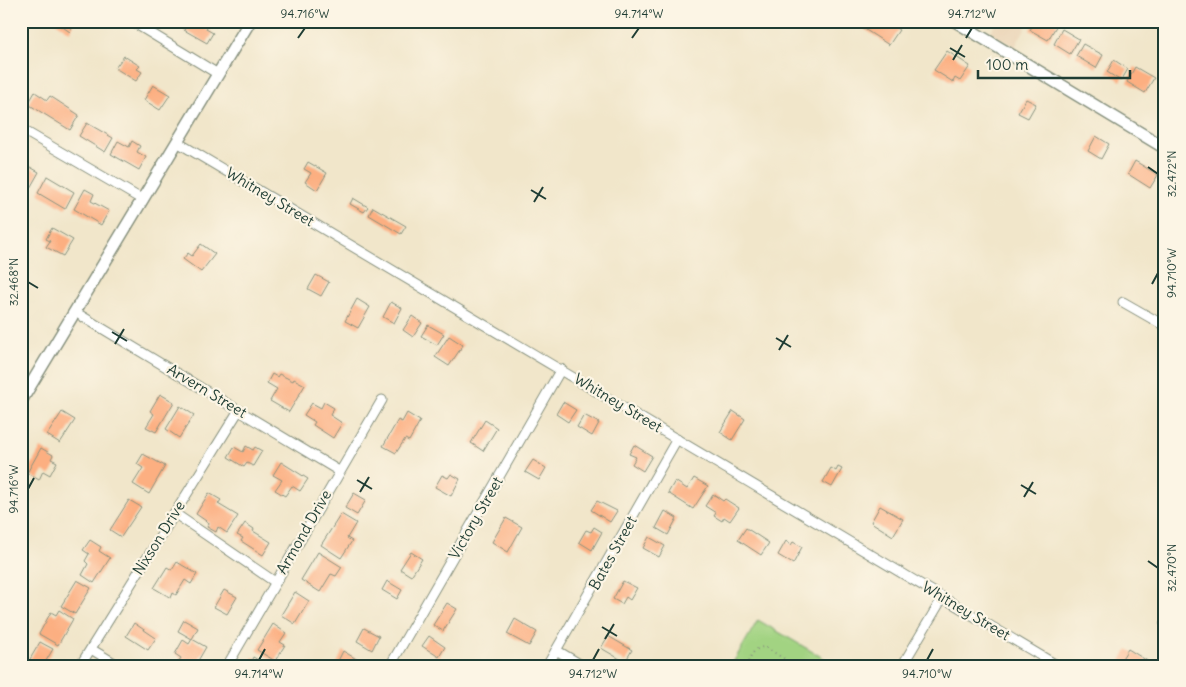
<svg xmlns="http://www.w3.org/2000/svg" width="1186" height="687" font-family="Delius,sans-serif">
<style>
.built{fill:#ecd7ba}
.green{fill:#a2d382;stroke:#60885b}
.building{fill:#fcaf81}
.lines{fill:none;stroke-linecap:round;stroke-linejoin:round}
.minor-casing{stroke:#88927f;stroke-width:11}
.tertiary-casing{stroke:#88927f;stroke-width:14}
.path{stroke:#88927f;stroke-width:2;stroke-dasharray:1 4;stroke-linecap:butt}
.minor{stroke:#fff;stroke-width:9}
.tertiary{stroke:#fff;stroke-width:11}
.ticks{fill:none;stroke:#1f3d34;stroke-width:2}
.labels{text-anchor:middle;stroke-width:4.5;stroke-linejoin:round;paint-order:stroke}
.street-label{font-size:15px;fill:#1f3d34;stroke:#fcf5e5}
.neatline{fill:none;stroke:#1f3d34;stroke-width:2}
.ticks-label{font-size:12px;text-anchor:middle;fill:#1f3d34}
</style>
<rect width="100%" height="100%" fill="#fcf5e5"/>
<filter id="ink" filterUnits="userSpaceOnUse"><feTurbulence type="fractalNoise" baseFrequency=".02" numOctaves="2"/><feDisplacementMap in="SourceGraphic" scale="10" xChannelSelector="R" yChannelSelector="G"/><feConvolveMatrix kernelMatrix="1 2 1 2 8 2 1 2 1" color-interpolation-filters="sRGB"/></filter>
<filter id="wash" filterUnits="userSpaceOnUse"><feTurbulence type="fractalNoise" baseFrequency=".0096" numOctaves="4" result="noise"/><feDisplacementMap in="SourceGraphic" scale="20" xChannelSelector="R" yChannelSelector="G"/><feGaussianBlur stdDeviation="1.12" result="paint"/><feColorMatrix in="noise" values="0 0 0 0 0 0 0 0 0 0 0 0 0 0 0 0 0 1.4 0 .05"/><feComposite in="paint" operator="in"/></filter>
<g filter="url(#wash)">
<rect width="100%" height="100%" fill="#f1e6ca"/>
<path class="built" d="M997 21H1029L1015 47 990 33Z"/>
<path class="green" d="M758 620 837 666H731Z"/>
<g id="blocks">
<g class="building">
<path d="M54 21H69L74 24 70 32Z"/>
<path d="M189 21 210 23 206 29 213 33 207 43 184 30Z"/>
<path d="M856 21H886L899 30 889 45 855 23Z"/>
<path d="M1035 21H1055L1058 23 1048 40 1030 30Z"/>
<path d="M1062 29 1079 39 1070 54 1054 44Z"/>
<path d="M1083 44 1103 55 1096 68 1076 56Z"/>
<path d="M947 51 970 66 960 81 955 78 953 82 934 70Z"/>
<path d="M124 56 140 66 137 69 142 72 136 81 115 68Z"/>
<path d="M1114 60 1128 69 1121 81 1107 72Z"/>
<path d="M1135 67 1154 78 1145 93 1127 82Z"/>
<path d="M153 85 170 95 160 110 144 100Z"/>
<path d="M35 92 47 100 50 96 79 115 70 130 28 104Z"/>
<path d="M1026 99 1036 104 1028 118 1018 113Z"/>
<path d="M87 123 113 138 105 152 79 136Z"/>
<path d="M1096 136 1109 144 1101 159 1088 151Z"/>
<path d="M118 141 129 147 132 141 140 146 137 152 146 157 139 170 111 154Z"/>
<path d="M1135 161 1158 175 1150 188 1128 174Z"/>
<path d="M21 162 39 172 30 188 21 183Z"/>
<path d="M308 162 327 173 317 190 305 182 311 173 304 169Z"/>
<path d="M47 176 74 192 65 209 38 193Z"/>
<path d="M85 189 94 194 91 201 109 211 101 225 74 209Z"/>
<path d="M353 198 368 207 364 212 350 204Z"/>
<path d="M373 207 406 226 401 234 369 215Z"/>
<path d="M52 228 73 240 63 256 46 247 50 241 46 239Z"/>
<path d="M201 244 215 254 201 272 183 259 188 253 192 256Z"/>
<path d="M316 275 329 282 321 296 308 289Z"/>
<path d="M357 299 370 307 358 328 345 321Z"/>
<path d="M391 302 402 308 394 323 383 317Z"/>
<path d="M412 316 422 323 413 337 403 330Z"/>
<path d="M428 325 444 334 437 345 421 336Z"/>
<path d="M449 336 463 345 449 366 435 357Z"/>
<path d="M272 374 277 377 279 374 293 381 294 379 305 385 289 412 270 401 277 389 267 383Z"/>
<path d="M160 394 174 402 156 432 146 427 154 414 150 411Z"/>
<path d="M324 402 334 408 330 415 342 423 333 438 313 425 315 422 304 415 312 403 321 408Z"/>
<path d="M563 402 576 410 568 422 556 414Z"/>
<path d="M180 406 194 415 179 438 166 429Z"/>
<path d="M733 411 745 419 732 440 720 432Z"/>
<path d="M62 412 75 420 60 443 47 435Z"/>
<path d="M407 413 420 421 409 441 405 439 396 453 383 446 398 420 402 422Z"/>
<path d="M584 415 599 423 592 436 577 427Z"/>
<path d="M485 420 497 428 483 451 471 443Z"/>
<path d="M634 445 652 456 643 471 632 464 636 457 629 454Z"/>
<path d="M246 446 253 450 255 447 262 451 253 466 247 463 244 467 228 457 234 447 243 452Z"/>
<path d="M41 448 53 455 51 459 57 462 50 475 43 471 39 480 27 473Z"/>
<path d="M143 454 165 466 149 494 133 484 143 468 137 464Z"/>
<path d="M533 460 546 468 539 480 525 472Z"/>
<path d="M281 462 308 479 300 491 292 486 285 496 275 490 282 480 273 475Z"/>
<path d="M838 467 842 469 832 487 823 482 831 468 836 471Z"/>
<path d="M451 474 460 479 451 496 435 487 442 475 448 478Z"/>
<path d="M694 478 708 486 693 509 668 493 675 481 687 489Z"/>
<path d="M209 493 221 500 218 504 238 516 227 533 218 527 216 532 207 527 209 523 196 514Z"/>
<path d="M354 493 366 500 357 515 345 508Z"/>
<path d="M713 494 723 501 725 499 739 508 730 521 724 517 722 521 714 516 716 513 705 506Z"/>
<path d="M21 495 27 499 21 508Z"/>
<path d="M129 500 141 507 121 537 110 530Z"/>
<path d="M597 501 617 511 610 522 591 510Z"/>
<path d="M880 506 903 519 893 536 871 522Z"/>
<path d="M665 511 677 518 668 535 656 528Z"/>
<path d="M341 514 356 523 347 538 352 541 341 558 321 545Z"/>
<path d="M506 518 522 527 508 552 492 542Z"/>
<path d="M245 523 254 529 253 531 271 542 263 555 241 541 243 538 237 535Z"/>
<path d="M594 527 602 532 592 550 579 542 586 530 591 532Z"/>
<path d="M746 528 769 543 761 555 738 540Z"/>
<path d="M649 537 665 546 659 557 643 548Z"/>
<path d="M90 540 101 547 99 551 110 558 94 583 82 575 88 564 85 561 89 554 83 550Z"/>
<path d="M786 541 791 545 793 542 802 547 793 564 778 555Z"/>
<path d="M318 552 342 567 336 576 331 574 320 592 301 580Z"/>
<path d="M411 552 422 559 411 576 400 569Z"/>
<path d="M177 562 197 574 191 584 185 580 176 595 173 593 171 598 154 588 167 567 172 570Z"/>
<path d="M77 580 91 588 75 614 61 606Z"/>
<path d="M387 581 402 590 397 599 382 590Z"/>
<path d="M623 581 637 588 630 600 626 597 622 604 613 599Z"/>
<path d="M224 590 237 597 227 614 214 607Z"/>
<path d="M295 592 309 601 295 624 281 615Z"/>
<path d="M447 603 457 609 443 631 433 625Z"/>
<path d="M59 610 73 619 58 645 39 634 51 612 56 615Z"/>
<path d="M1165 613V627L1159 624Z"/>
<path d="M515 619 537 632 529 646 507 634Z"/>
<path d="M184 620 198 628 192 639 178 631Z"/>
<path d="M134 623 156 638 148 650 126 636Z"/>
<path d="M273 624 286 633 280 642 285 645 275 661 257 650Z"/>
<path d="M364 628 379 636 372 650 357 641Z"/>
<path d="M429 636 445 647 439 657 422 646Z"/>
<path d="M608 636 632 650 625 662 601 648Z"/>
<path d="M192 639 206 647 195 666H176L181 658 175 654 183 640 189 644Z"/>
<path d="M40 642 53 649 43 666H26Z"/>
<path d="M1128 649 1149 662 1147 666H1130L1121 660Z"/>
<path d="M343 651 363 663 361 666H341L337 663Z"/>
<path d="M253 657 268 666H249Z"/>
</g>
</g>
</g>
<g filter="url(#ink)">
<use href="#blocks" fill-opacity="0" stroke="#88927f" stroke-width="1"/>
<g class="lines">
<g class="minor-casing">
<g id="minor">
<path d="M131 21 218 74"/>
<path d="M21 129 143 200"/>
<path d="M177 142 1058 666"/>
<path d="M1123 302 1165 326"/>
<path d="M75 312 339 471"/>
<path d="M174 513 275 582"/>
<path d="M91 649 119 666"/>
<path d="M556 650 583 666"/>
<path d="M80 666 239 410"/>
<path d="M227 666 382 400"/>
<path d="M390 666 561 369"/>
<path d="M547 666 677 439"/>
<path d="M902 666 943 597"/>
</g>
</g>
<g class="tertiary-casing">
<g id="tertiary">
<path d="M955 21 1165 148"/>
<path d="M21 401 250 21"/>
</g>
</g>
<path class="path" d="M746 666C751 657 753 647 765 647L796 666"/>
<use href="#minor" class="minor"/>
<use href="#tertiary" class="tertiary"/>
</g>
</g>
<path class="ticks" d="M298 38 305 28M632 38 639 28M966 38 972 28M950 48 965 57M953 60 962 45M1148 167 1158 174M531 190 546 199M534 202 543 187M28 282 38 288M1152 284 1158 273M112 332 127 341M776 338 791 347M115 344 124 329M779 350 788 335M357 480 372 489M1021 485 1036 494M28 489 34 478M360 492 369 477M1024 497 1033 482M1148 561 1158 568M602 627 617 636M605 639 614 624M259 660 265 649M593 660 599 649M927 660 933 649"/>
<g class="labels">
<g class="street-label">
<text transform="translate(270 197) rotate(31)" y="5">Whitney Street</text>
<text transform="translate(207 391) rotate(31)" y="5">Arvern Street</text>
<text transform="translate(618 403) rotate(31)" y="5">Whitney Street</text>
<text transform="translate(476 518) rotate(-60)" y="5">Victory Street</text>
<text transform="translate(304 532) rotate(-60)" y="5">Armond Drive</text>
<text transform="translate(159 538) rotate(-58)" y="5">Nixson Drive</text>
<text transform="translate(613 553) rotate(-61)" y="5">Bates Street</text>
<text transform="translate(966 611) rotate(31)" y="5">Whitney Street</text>
</g>
</g>
<rect width="1186" height="687" fill="none" stroke="#fcf5e5" stroke-width="55"/>
<path d="M978 70v8h152v-8" fill="none" stroke="#1f3d34" stroke-width="2.5"/>
<text x="986" y="70" font-size="15" fill="#1f3d34" stroke="#fcf5e5" stroke-width="4" paint-order="stroke">100 m</text>
<rect x="28" y="28" width="1130" height="632" class="neatline"/>
<g class="ticks-label">
<text x="305" y="18">94.716°W</text>
<text x="639" y="18">94.714°W</text>
<text x="972" y="18">94.712°W</text>
<text transform="translate(1172 174) rotate(-90)" y="4">32.472°N</text>
<text transform="translate(1172 273) rotate(-90)" y="4">94.710°W</text>
<text transform="translate(14 282) rotate(-90)" y="4">32.468°N</text>
<text transform="translate(14 489) rotate(-90)" y="4">94.716°W</text>
<text transform="translate(1172 568) rotate(-90)" y="4">32.470°N</text>
<text x="259" y="678">94.714°W</text>
<text x="593" y="678">94.712°W</text>
<text x="927" y="678">94.710°W</text>
</g>
</svg>
